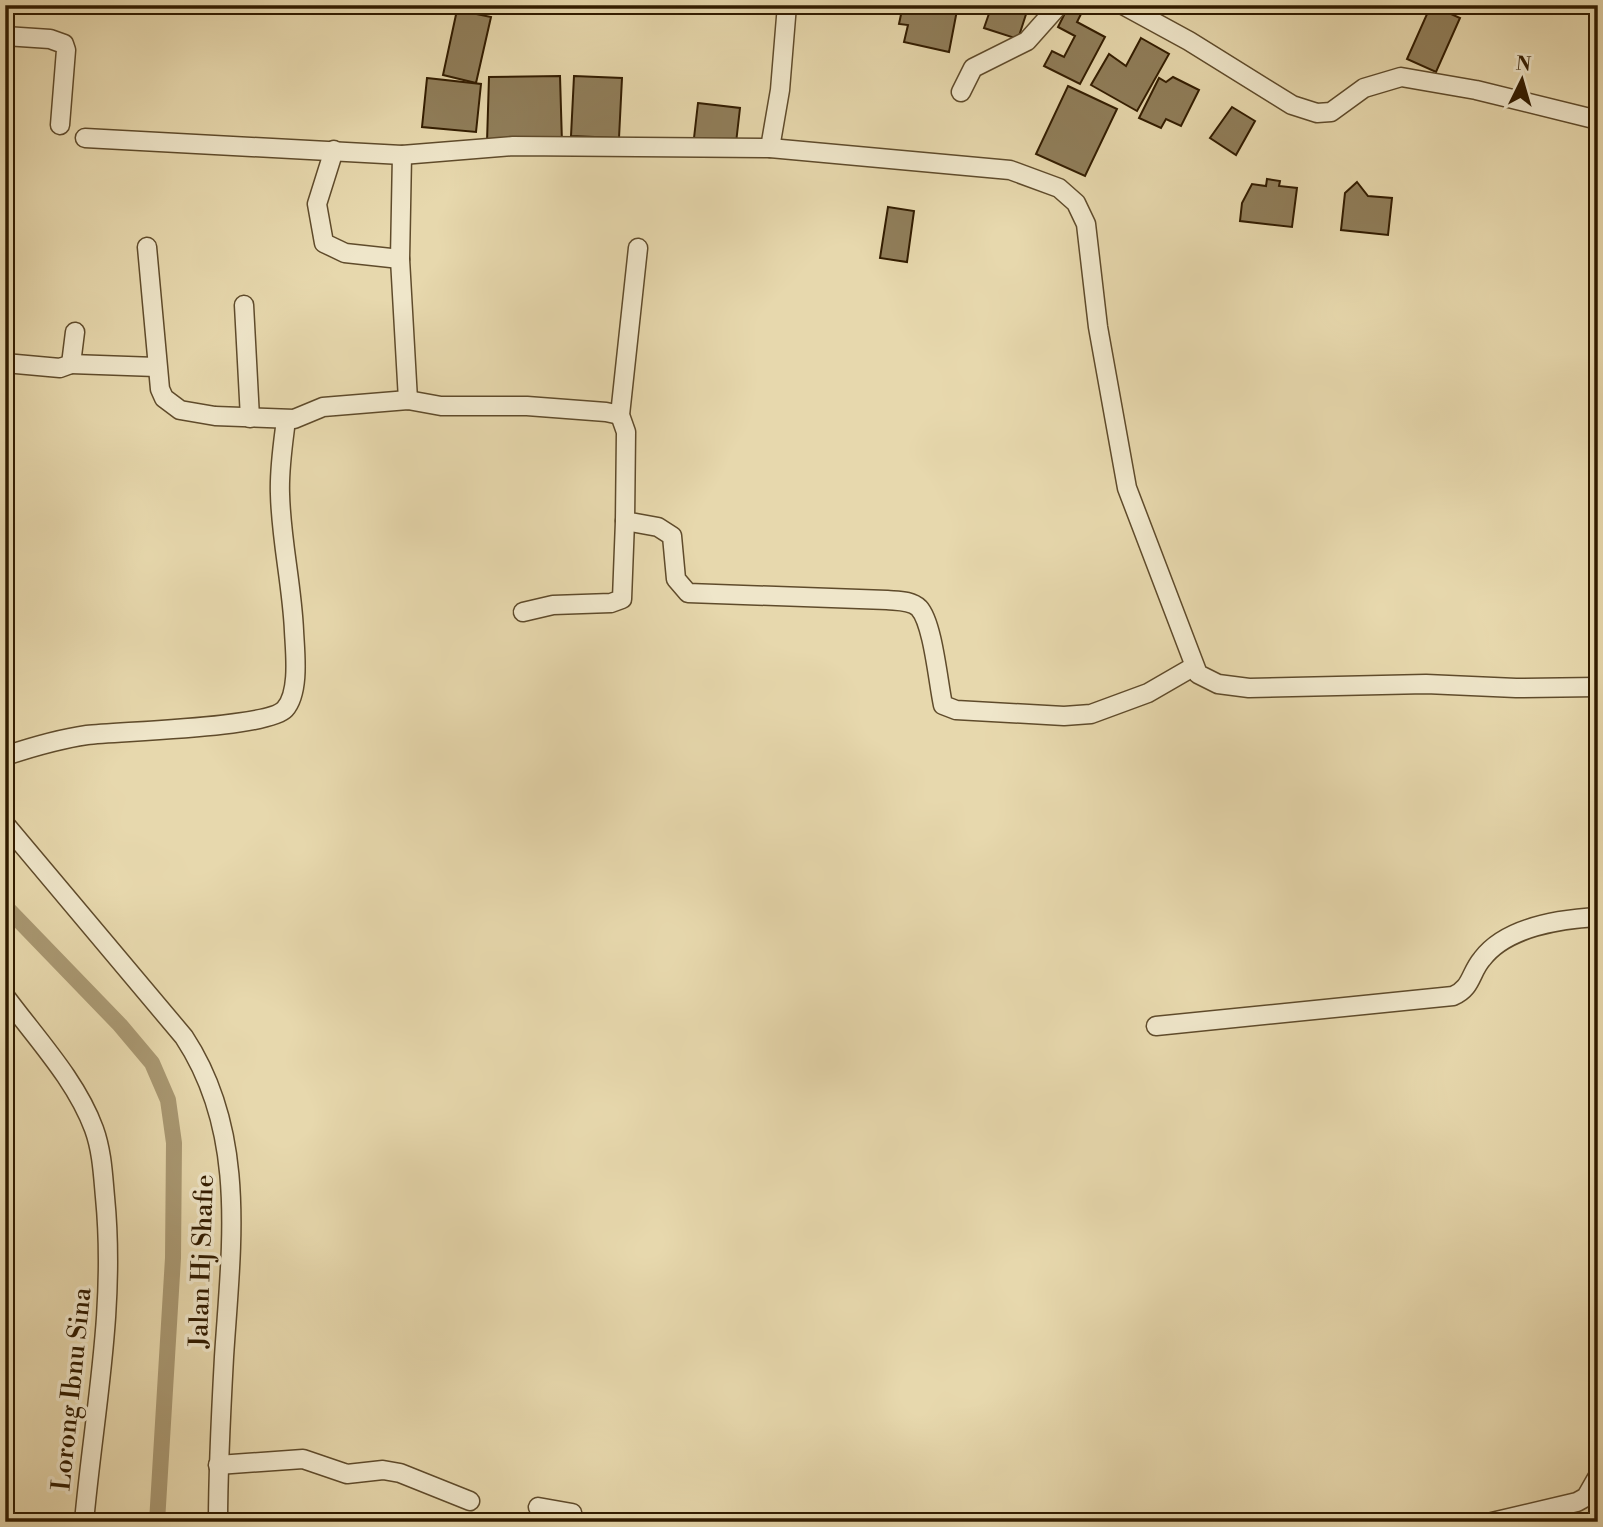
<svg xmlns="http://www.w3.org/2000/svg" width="1603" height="1527" font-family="'Libre Bodoni',serif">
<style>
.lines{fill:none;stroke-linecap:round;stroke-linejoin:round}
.canal{stroke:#a99872;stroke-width:16}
.building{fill:#907e5a;stroke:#321c00;stroke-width:2}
.minor-casing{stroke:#5f4b2b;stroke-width:21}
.minor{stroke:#efe6ca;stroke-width:18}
.labels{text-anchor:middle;stroke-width:7;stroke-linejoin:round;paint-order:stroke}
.street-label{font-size:26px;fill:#321c00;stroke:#efe6ca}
</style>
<rect width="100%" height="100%" fill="#e7d8ad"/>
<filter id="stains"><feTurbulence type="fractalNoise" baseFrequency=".00286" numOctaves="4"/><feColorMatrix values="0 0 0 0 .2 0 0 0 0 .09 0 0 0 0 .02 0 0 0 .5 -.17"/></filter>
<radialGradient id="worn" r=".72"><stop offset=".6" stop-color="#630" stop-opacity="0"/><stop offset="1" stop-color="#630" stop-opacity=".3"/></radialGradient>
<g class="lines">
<path class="canal" d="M5 906 120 1025 152 1063 168 1100 174 1143 173 1258 157 1522"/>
</g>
<g class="building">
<path d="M903 5H958L949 52 904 42 908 25 899 24Z"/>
<path d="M992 5H1029L1018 39 984 28Z"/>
<path d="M1069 5 1083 10 1077 22 1105 37 1080 84 1044 66 1052 51 1064 57 1075 36 1058 27Z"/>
<path d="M1431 5 1460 18 1436 72 1407 59Z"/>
<path d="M457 10 491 17 476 83 443 75Z"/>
<path d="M1141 38 1169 54 1137 111 1091 85 1109 54 1126 66Z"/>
<path d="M560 76 562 143 487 142 489 77Z"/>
<path d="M574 76 622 78 619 138 571 136Z"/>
<path d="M1173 77 1199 90 1181 126 1166 119 1161 128 1139 118 1159 78 1166 82Z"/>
<path d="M427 78 481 84 476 132 422 127Z"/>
<path d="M1068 86 1117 109 1085 176 1036 154Z"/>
<path d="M698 103 740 108 736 143 694 138Z"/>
<path d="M1232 107 1255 121 1236 155 1210 138Z"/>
<path d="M1267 179 1280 181 1279 186 1297 188 1292 227 1240 221 1242 203 1252 184 1266 186Z"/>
<path d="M1357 182 1368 196 1392 198 1388 235 1341 230 1345 193Z"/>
<path d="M888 207 914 211 907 262 880 258Z"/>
</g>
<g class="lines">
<g class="minor-casing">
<g id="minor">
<path d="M1123 5 1189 41 1292 105 1317 113 1331 112 1364 88 1401 77 1476 90 1598 120"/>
<path d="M5 36 50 39 64 44 66 50 60 125"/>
<path d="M961 92 973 68 1027 41 1059 5"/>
<path d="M85 138 402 155 513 146 770 148 1010 170 1059 188 1076 203 1086 224 1098 327 1127 488 1198 674 1218 684 1249 688 1426 684 1516 688 1598 687"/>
<path d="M770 148 780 90 787 5"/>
<path d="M334 150 317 204 324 243 345 253 400 259"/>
<path d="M402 155 400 259 408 400"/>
<path d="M147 247 160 389 164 398 180 410 215 416 294 419 323 407 408 400 441 406H527L606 412 620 415"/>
<path d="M638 248 620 415 626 432 625 521 658 527 672 536 676 579 688 593 887 600C898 601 911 600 919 608 933 623 938 682 943 705L956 710 1064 716 1091 714 1148 693 1193 667"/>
<path d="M244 305 250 418"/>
<path d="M5 363 60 368 71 364 75 332"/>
<path d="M71 364 156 367"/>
<path d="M523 612 553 605 611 603 622 599 625 521"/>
<path d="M5 756C32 747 59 739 87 735 122 731 268 728 285 709 300 692 295 652 294 631 292 585 281 540 280 494 279 469 283 444 286 420"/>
<path d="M5 824 184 1037C248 1134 231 1247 224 1357 221 1412 218 1467 218 1522"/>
<path d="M5 996C36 1038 76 1080 94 1129 102 1151 103 1175 105 1197 116 1309 94 1412 84 1522"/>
<path d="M1156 1026 1453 996C1472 988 1470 973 1482 959 1506 927 1561 919 1598 917"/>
<path d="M218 1465 303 1459 347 1474 383 1470 400 1473 470 1501"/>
<path d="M538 1507 572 1513 574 1522"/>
<path d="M1492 1522 1577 1502 1586 1497 1598 1476"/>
</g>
</g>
<use href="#minor" class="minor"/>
</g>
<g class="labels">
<g class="street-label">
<text transform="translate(201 1261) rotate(-88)" y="9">Jalan Hj Shafie</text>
<text transform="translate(71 1389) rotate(-84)" y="9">Lorong Ibnu Sina</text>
</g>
</g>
<rect width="1603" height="1527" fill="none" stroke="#e7d8ad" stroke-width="28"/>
<rect x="7" y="7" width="1589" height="1513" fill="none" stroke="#321c00" stroke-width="3.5"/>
<rect x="14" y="14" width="1575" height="1499" fill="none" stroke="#321c00" stroke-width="2"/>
<g transform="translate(1522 80) rotate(5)" stroke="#efe6ca" stroke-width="5" paint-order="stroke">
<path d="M0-5L12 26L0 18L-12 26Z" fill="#321c00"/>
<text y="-10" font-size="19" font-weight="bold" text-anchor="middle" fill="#321c00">N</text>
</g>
<rect width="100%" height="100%" filter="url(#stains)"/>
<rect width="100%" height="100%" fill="url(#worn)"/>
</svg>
